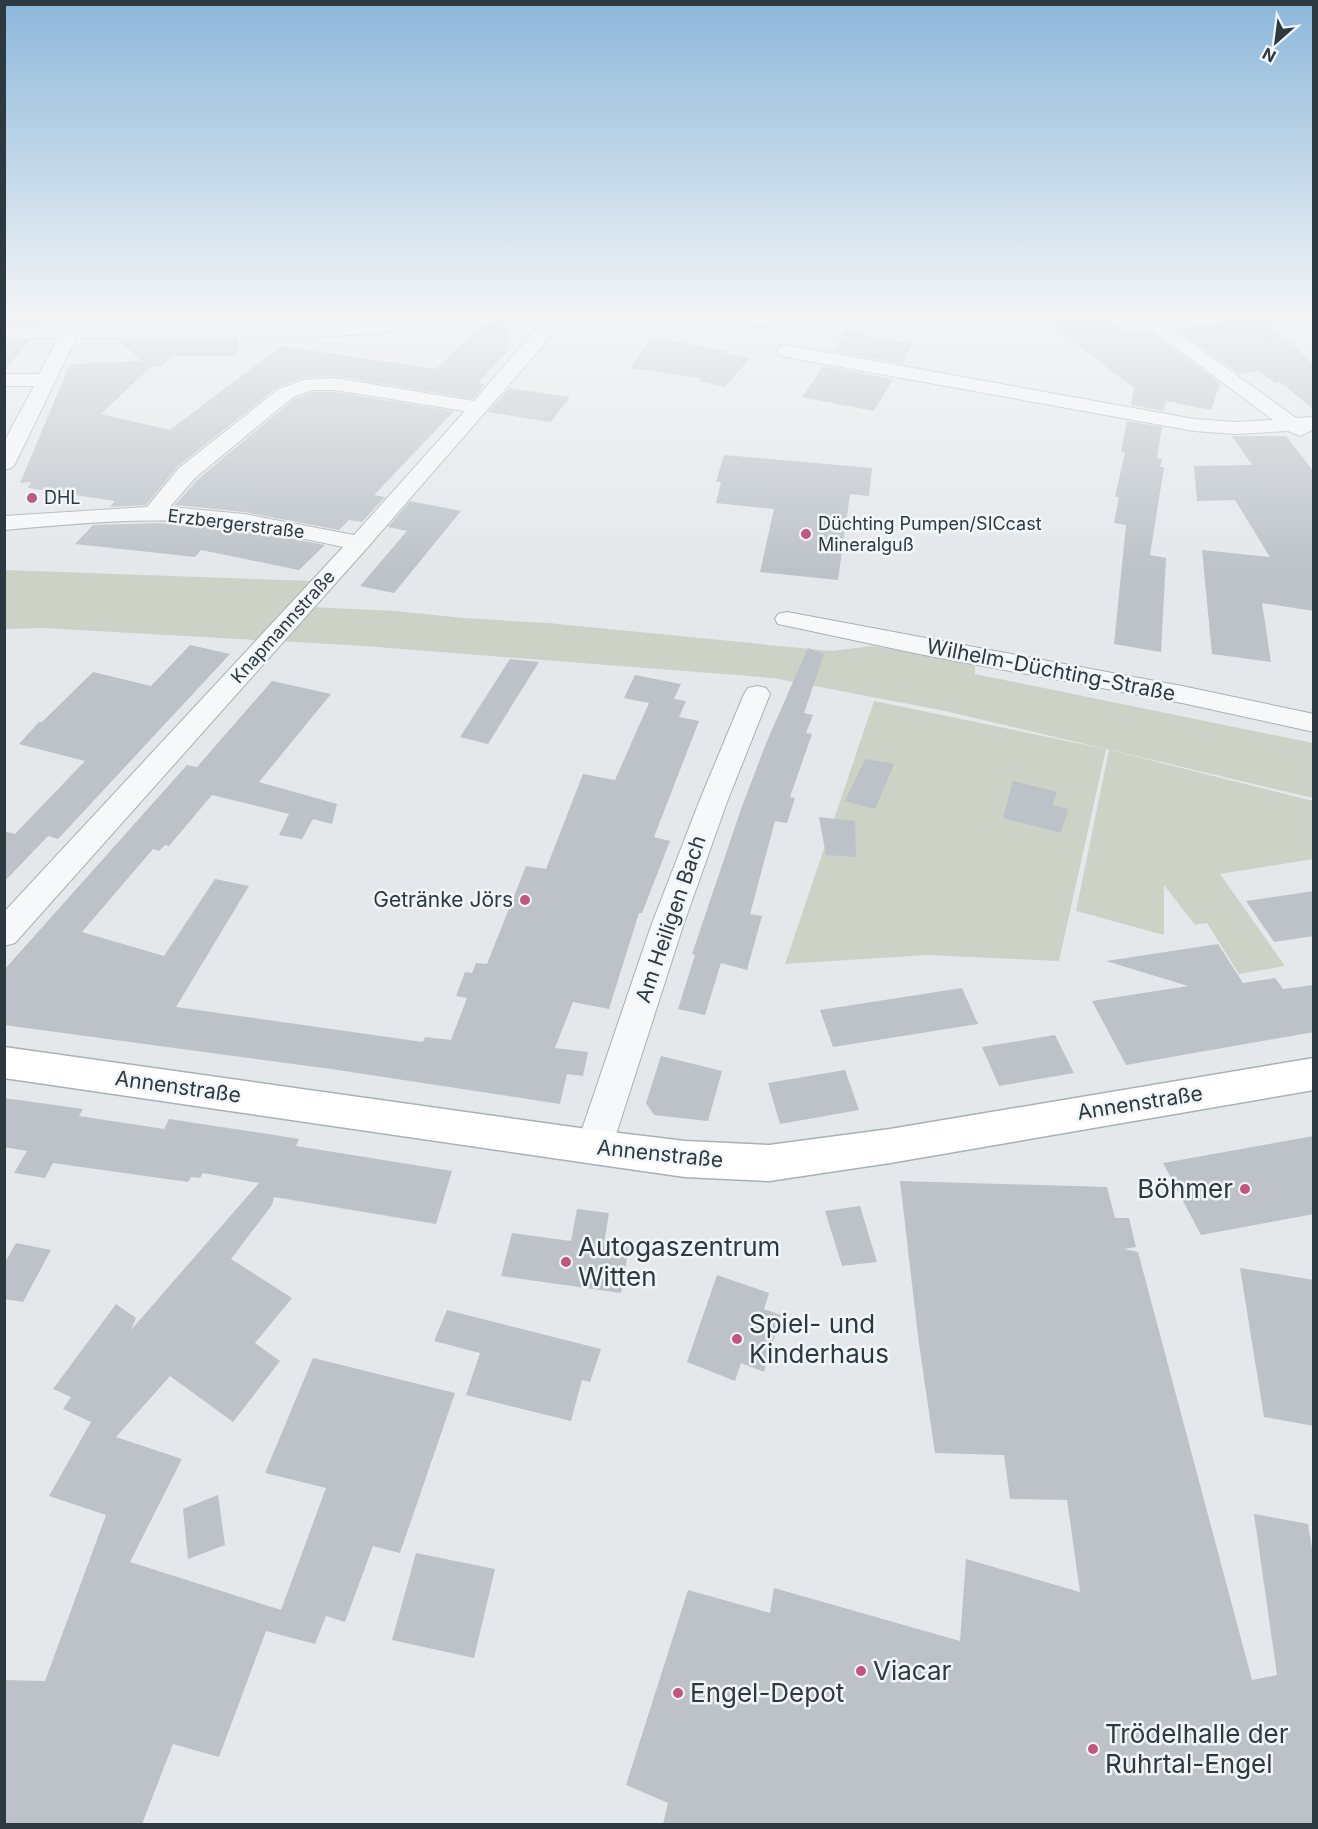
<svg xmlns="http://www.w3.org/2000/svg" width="1318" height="1829" font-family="Inter,sans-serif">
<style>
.green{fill:#ccd3c6}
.building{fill:#bcc2c7}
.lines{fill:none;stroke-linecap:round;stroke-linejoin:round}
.street-casing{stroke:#a9b0b4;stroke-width:2}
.secondary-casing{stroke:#a9b0b4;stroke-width:3}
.street{fill:#f6f8f9;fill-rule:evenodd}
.secondary{fill:#fff;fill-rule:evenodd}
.poi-dot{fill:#c1577e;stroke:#f3f6f8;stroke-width:2}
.labels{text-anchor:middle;stroke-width:5;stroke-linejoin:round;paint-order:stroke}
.far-poi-label{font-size:18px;fill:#2d3941;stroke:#f3f6f8;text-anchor:start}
.far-street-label{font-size:18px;fill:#2d3941;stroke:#f3f6f8}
.street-label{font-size:21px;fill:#2d3941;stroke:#f3f6f8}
.poi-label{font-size:21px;fill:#2d3941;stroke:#f3f6f8;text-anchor:end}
.near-poi-label{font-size:26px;fill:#2d3941;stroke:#f3f6f8;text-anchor:start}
</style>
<rect width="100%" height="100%" fill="#e4e8ea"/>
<g class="green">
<path d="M792 321 796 330H752L750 324Z"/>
<path d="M5 570 313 581 288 606 396 611 463 618 548 623 831 651 872 646 975 664V674L1313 743V798L945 711 773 678 364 646 42 628 5 629Z"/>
<path d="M874 701 1106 749 1059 961 927 955 785 964Z"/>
<path d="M1109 750 1313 801V859L1220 874 1285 966 1239 974 1207 923 1195 925 1164 885V935L1076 911Z"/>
</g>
<g class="building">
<path d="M4 316H49L42 325 4 326Z"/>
<path d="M90 316H238V324L100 325Z"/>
<path d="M502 316H508L509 349 478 383 485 384 473 399 335 376 303 378 278 387 178 466 146 505 110 507 115 501 28 488 31 482 20 483 70 364 142 361 118 340 238 339 237 356H172L161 367 152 366 101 414 170 430 281 346 436 369 482 324 493 323Z"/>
<path d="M1040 316H1107L1133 335 1152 332 1220 383 1211 410 1166 401 1164 411 1131 405 1134 388Z"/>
<path d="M1263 316 1314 365V410L1280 382 1275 383 1258 371 1239 374 1175 329Z"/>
<path d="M846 331 913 344 902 364 833 351Z"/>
<path d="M652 337 726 351 724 353 750 358 725 387 698 381 701 378 630 368Z"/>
<path d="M4 340H30L4 371Z"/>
<path d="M823 366 893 379 874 411 802 397Z"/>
<path d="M509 388 570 397 551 422 488 412Z"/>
<path d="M312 392H335L454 411 374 495 385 497 362 522 349 520 339 530 244 512 175 505 197 480 294 399Z"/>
<path d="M1127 421 1162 427 1157 458 1162 459 1160 467H1164L1150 555 1166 558 1161 652 1114 644 1126 525 1114 523 1119 497H1115L1125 452H1121Z"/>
<path d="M1232 436H1286L1314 472V611L1262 603 1271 662 1212 654 1202 550 1270 557 1235 500 1197 501 1194 466 1252 465Z"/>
<path d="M724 455 872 468 869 496 850 494 838 580 760 572 774 509 716 503 721 482H716Z"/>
<path d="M410 501 461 511 394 593 360 586 407 531 388 527Z"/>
<path d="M157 523 241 529 325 545 299 570 201 550 195 557 75 544 93 525Z"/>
<path d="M190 645 230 654 58 839 48 836 4 882V831L15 834 85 761 19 744 39 722H42L93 672 151 686Z"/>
<path d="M808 648 824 654 804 713 813 715 806 733 812 734 790 797 795 798 787 823 775 821 750 914 762 916 747 970 721 963 705 1015 678 1009 695 955 692 954 741 809 767 741Z"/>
<path d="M510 659 539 662 488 744 460 737Z"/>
<path d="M635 675 681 684 674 699 686 701 679 717 699 721 654 837 670 841 642 913H639L609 1009 573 1002 555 1048 588 1052 583 1076 567 1074 560 1104 331 1069 4 1025V970L187 765 197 767 272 681 331 694 259 782 337 804 332 824 313 819 302 839 279 835 289 814 212 795 169 846 165 845 159 851 153 849 82 932 164 956 215 879 249 886 176 1007 423 1042 425 1037 451 1040 467 998 456 996 465 972 472 973 476 963 487 964 526 866 546 869 583 774 615 780 649 703 624 698Z"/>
<path d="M865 759 894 764 875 809 845 801Z"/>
<path d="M1013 781 1057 792 1053 805 1068 809 1061 833 1003 818Z"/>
<path d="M819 817 855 821 856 857 826 855Z"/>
<path d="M1314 891V936L1274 942 1246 901Z"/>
<path d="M1218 944 1243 983 1275 978 1283 989 1314 985V1032L1126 1065 1092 1001 1188 986 1106 961Z"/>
<path d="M962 988 978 1024 833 1047 820 1010Z"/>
<path d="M1055 1035 1074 1073 999 1086 982 1047Z"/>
<path d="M661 1056 722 1071 708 1121 654 1115 646 1103Z"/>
<path d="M845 1070 859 1110 780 1124 768 1083Z"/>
<path d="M4 1098 83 1109 79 1116 164 1129 169 1119 268 1134 299 1139 296 1146 452 1171 436 1224 274 1197 272 1205 231 1259 292 1298 255 1343 280 1361 233 1422 170 1376 116 1437 182 1459 130 1562 281 1610 326 1488 265 1473 313 1358 455 1393 400 1553 373 1546 345 1622 326 1616 315 1644 266 1631 219 1757 173 1744 142 1824H4V1680L45 1681 106 1515 49 1496 91 1422 63 1409 71 1397 53 1389 116 1304 136 1318 131 1330 259 1183 203 1173 200 1178 191 1177 188 1182 53 1163 45 1178 14 1173 27 1151 4 1147Z"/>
<path d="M1314 1136V1214L1201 1235 1163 1163Z"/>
<path d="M900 1181 1107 1187 1115 1218H1129L1136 1247 1124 1249 1138 1252 1252 1680 1277 1675 1254 1514 1308 1524 1314 1561V1824H663L668 1803 626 1785 688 1590 770 1613 774 1588 960 1641 966 1559 1080 1592 1067 1500 1010 1499 1004 1455 935 1453 919 1344Z"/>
<path d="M860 1206 877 1262 842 1266 825 1211Z"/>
<path d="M577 1209 609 1213 604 1244 629 1247 621 1293 501 1276 512 1233 571 1241Z"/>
<path d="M16 1243 51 1250 23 1302 4 1299V1264Z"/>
<path d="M1240 1268 1314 1280V1426L1264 1417Z"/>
<path d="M717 1275 769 1293 764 1309 781 1315 764 1372 741 1363 735 1381 687 1362Z"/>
<path d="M447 1310 601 1349 590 1382 582 1380 571 1421 466 1395 480 1353 434 1341Z"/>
<path d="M218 1495 225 1545 188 1559 183 1509Z"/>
<path d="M416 1553 495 1569 474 1658 392 1640Z"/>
</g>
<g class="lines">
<g class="street-casing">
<g id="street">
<path d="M77 316 86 317 89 321 84 327 340 326 434 316H500L492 321 340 336 76 338 15 464 11 468 4 470V442L34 386H4V374H39L58 338H4V328L65 327Z"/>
<path d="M547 316H565L566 319 367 548 15 943 4 946V912L343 547C289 535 235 523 179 521 121 519 63 525 4 530V516L147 507 179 468 279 389 303 380 335 378 474 401ZM312 390H335L465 411 354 535 244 514 170 507 195 478 293 397Z"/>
<path d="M1134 316H1154L1296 418 1314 417V429L1300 436 1288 431 1235 434 1194 431 786 357 779 355 777 351 779 347 786 345 1194 419 1235 422 1273 420Z"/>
<path d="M787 612 1182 686 1314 714V732L1182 703 919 654 778 624 775 619 778 614Z"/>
<path d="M757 686 766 688 770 694 727 802 683 926 612 1147 607 1159 594 1164 581 1159 576 1147 651 926 699 802 744 694 748 688Z"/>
</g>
</g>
<g class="secondary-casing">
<path id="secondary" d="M4 1047 594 1130 685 1141 769 1145 890 1129 1314 1058V1090L890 1163 769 1181 685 1177 594 1164 4 1078Z"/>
</g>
<use href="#street" class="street"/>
<use href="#secondary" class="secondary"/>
</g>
<linearGradient id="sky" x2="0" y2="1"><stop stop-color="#8cb7da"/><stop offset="0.55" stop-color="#f3f5f6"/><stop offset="1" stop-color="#f3f5f6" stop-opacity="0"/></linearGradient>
<rect width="1318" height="572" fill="url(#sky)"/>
<g class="poi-dot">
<circle cx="32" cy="498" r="6"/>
<circle cx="806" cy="534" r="6"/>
<circle cx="525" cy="900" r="6"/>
<circle cx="1245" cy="1189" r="6"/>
<circle cx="566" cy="1262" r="6"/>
<circle cx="737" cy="1339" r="6"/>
<circle cx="861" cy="1671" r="6"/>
<circle cx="678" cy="1693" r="6"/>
<circle cx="1093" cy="1749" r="6"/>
</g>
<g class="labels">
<g class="far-poi-label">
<text x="44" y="504">DHL</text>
<text x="818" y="530">Düchting Pumpen/SICcast<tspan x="818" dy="21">Mineralguß</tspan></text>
</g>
<g class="far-street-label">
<text transform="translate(236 524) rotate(7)" y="6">Erzbergerstraße</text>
<text transform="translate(283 627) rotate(-48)" y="6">Knapmannstraße</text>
</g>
<g class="street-label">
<text transform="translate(1051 670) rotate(11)" y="7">Wilhelm-Düchting-Straße</text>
<text transform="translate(671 919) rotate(-71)" y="7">Am Heiligen Bach</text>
<text transform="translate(178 1087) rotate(8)" y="7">Annenstraße</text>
<text transform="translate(1140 1103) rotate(-9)" y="7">Annenstraße</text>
<text transform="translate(660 1154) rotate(6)" y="7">Annenstraße</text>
</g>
<g class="poi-label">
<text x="513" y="907">Getränke Jörs</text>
</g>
<g class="near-poi-label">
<text x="1233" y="1198" text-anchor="end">Böhmer</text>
<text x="578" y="1256">Autogaszentrum<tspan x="578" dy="30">Witten</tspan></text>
<text x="749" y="1333">Spiel- und<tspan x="749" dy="30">Kinderhaus</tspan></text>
<text x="873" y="1680">Viacar</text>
<text x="690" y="1702">Engel-Depot</text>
<text x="1105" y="1743">Trödelhalle der<tspan x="1105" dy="30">Ruhrtal-Engel</tspan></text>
</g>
</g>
<rect width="1318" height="1829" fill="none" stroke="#2d3941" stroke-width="12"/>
<g transform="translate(1276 42) rotate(208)" stroke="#f3f6f8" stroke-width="4.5" paint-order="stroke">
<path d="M0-4.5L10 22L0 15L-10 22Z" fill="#2d3941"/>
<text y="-9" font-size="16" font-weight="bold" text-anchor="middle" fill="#2d3941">N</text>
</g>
</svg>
